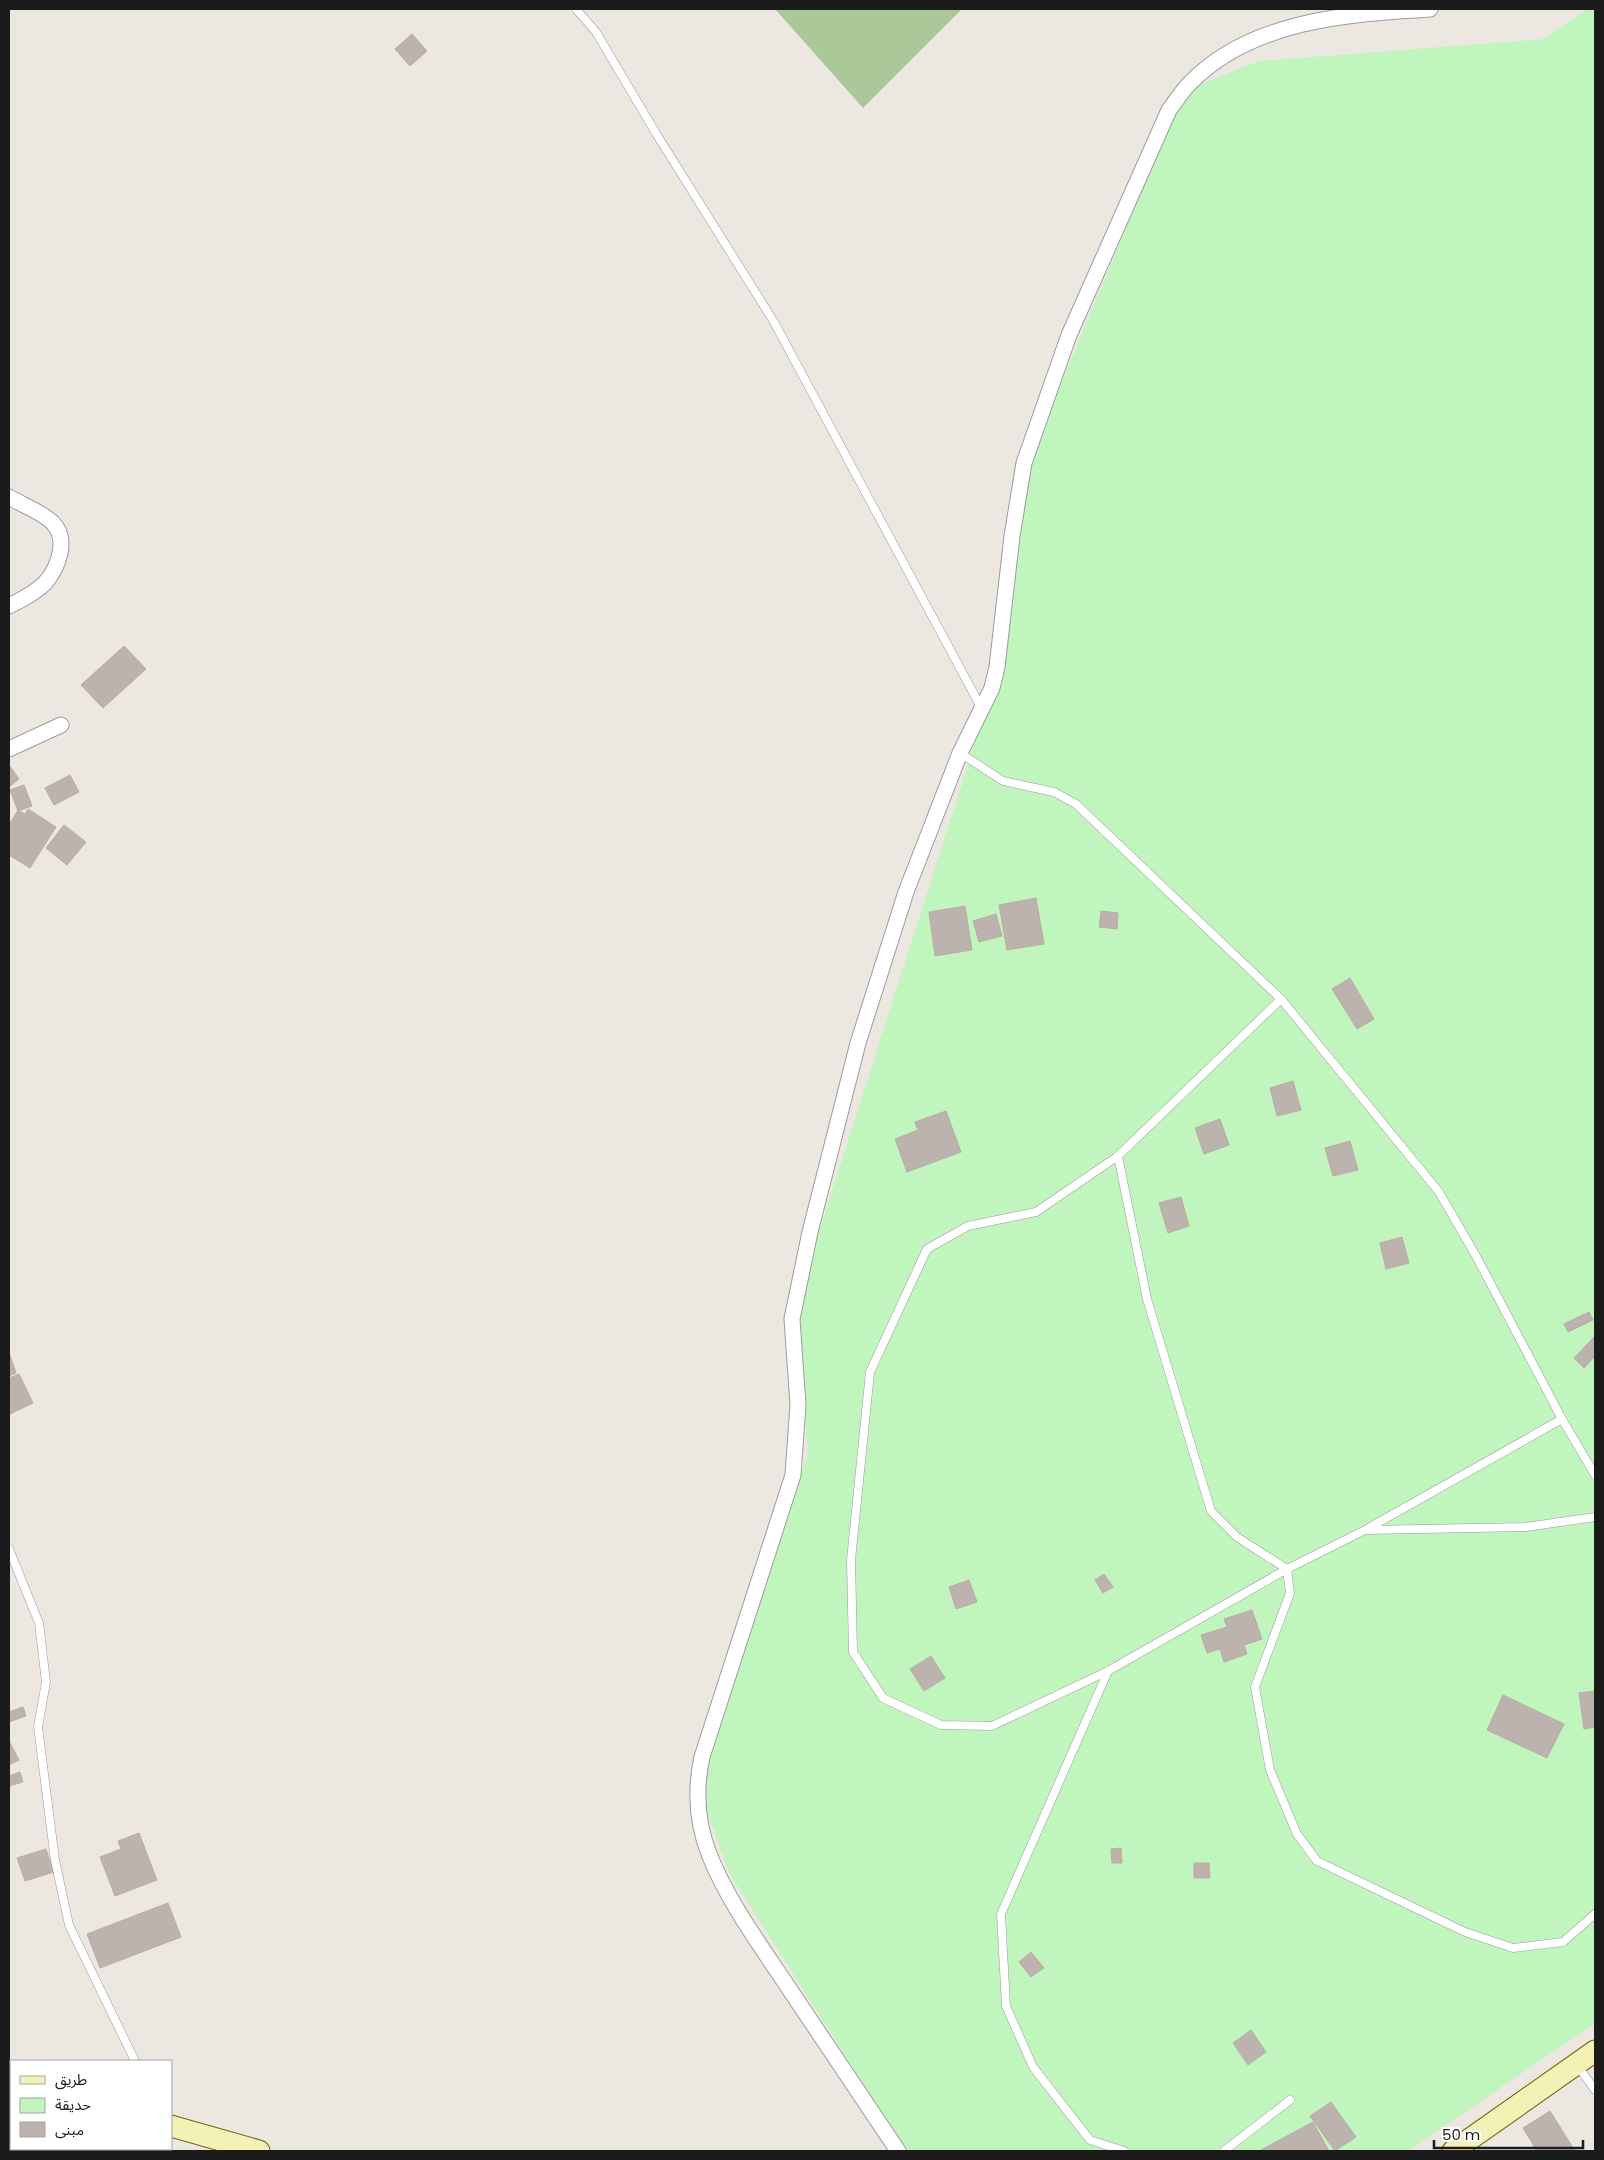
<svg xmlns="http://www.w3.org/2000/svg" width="1604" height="2160" font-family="Poppins,'Noto Sans Arabic',sans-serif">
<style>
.forest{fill:#abc998}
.park{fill:#c0f5be}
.building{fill:#bcb2ae;stroke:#bcaca4}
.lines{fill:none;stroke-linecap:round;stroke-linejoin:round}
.lane-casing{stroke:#9c9c9c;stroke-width:9}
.street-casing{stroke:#9c9c9c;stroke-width:17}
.secondary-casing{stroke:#68680b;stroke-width:23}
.lane{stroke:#fff;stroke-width:8}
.street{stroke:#fff;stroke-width:15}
.secondary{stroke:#f4f1b6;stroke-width:21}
</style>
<rect width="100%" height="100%" fill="#ece7e1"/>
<path class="forest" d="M775 9H962L863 108Z"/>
<path class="park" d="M1587 9H1595V2023L1408 2151H906L729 1873 698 1786 808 1453 795 1307 984 715 1012 502 1183 91 1259 61 1544 39Z"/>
<g class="building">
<path d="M412 34 427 51 410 66 395 49Z"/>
<path d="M124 646 146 669 103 708 81 685Z"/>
<path d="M9 765 19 779 9 787Z"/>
<path d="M70 775 79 792 54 805 45 788Z"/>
<path d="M24 785 32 806 18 811 10 790Z"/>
<path d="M28 809 56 827 30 868 9 855V821L11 822 18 810 25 814Z"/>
<path d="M64 825 86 842 67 865 46 848Z"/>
<path d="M1036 898 1044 944 1007 950 999 905Z"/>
<path d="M965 906 972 950 935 956 929 912Z"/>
<path d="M1101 911 1118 913 1117 929 1099 927Z"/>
<path d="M996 914 1002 936 979 942 973 921Z"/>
<path d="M1350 978 1374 1019 1357 1029 1332 989Z"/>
<path d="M1293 1081 1301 1110 1277 1116 1270 1088Z"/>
<path d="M946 1111 961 1152 907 1172 895 1139 918 1130 915 1122Z"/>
<path d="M1220 1119 1229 1145 1204 1154 1195 1128Z"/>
<path d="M1350 1141 1358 1170 1333 1176 1325 1148Z"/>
<path d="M1181 1197 1189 1226 1168 1233 1159 1203Z"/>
<path d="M1402 1237 1409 1263 1386 1269 1380 1243Z"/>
<path d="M1589 1312 1593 1320 1568 1332 1564 1324Z"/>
<path d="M1595 1336V1356L1584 1368 1574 1358Z"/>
<path d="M10 1355 16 1373 9 1376V1356Z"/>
<path d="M19 1374 33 1403 10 1414 9 1378Z"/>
<path d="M1104 1574 1113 1587 1103 1593 1095 1580Z"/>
<path d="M969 1580 977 1602 956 1609 949 1587Z"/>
<path d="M1252 1610 1262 1639 1244 1645 1247 1654 1224 1662 1220 1649 1207 1653 1201 1635 1227 1627 1224 1619Z"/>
<path d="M931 1656 945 1678 924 1691 910 1669Z"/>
<path d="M1595 1691V1727L1584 1729 1579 1693Z"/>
<path d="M1503 1695 1564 1724 1547 1758 1487 1730Z"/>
<path d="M23 1707 26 1716 9 1722V1712Z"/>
<path d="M9 1741 19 1760 9 1765Z"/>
<path d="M20 1772 23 1782 9 1786V1776Z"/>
<path d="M139 1833 157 1880 115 1896 100 1857 121 1849 118 1841Z"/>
<path d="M1121 1848 1122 1863H1112L1111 1849Z"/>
<path d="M46 1849 54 1872 25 1881 17 1858Z"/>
<path d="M1194 1863H1209L1210 1878H1194Z"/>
<path d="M168 1903 181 1937 100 1968 87 1934Z"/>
<path d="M1031 1952 1044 1968 1031 1977 1019 1962Z"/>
<path d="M1251 2030 1266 2052 1248 2065 1233 2043Z"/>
<path d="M1331 2102 1356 2137 1335 2151 1310 2116Z"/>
<path d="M1550 2111 1575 2151H1537L1523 2128Z"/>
<path d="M1313 2122 1329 2151H1259Z"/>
</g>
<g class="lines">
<g class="lane-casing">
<g id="lane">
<path d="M576 9 596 32 657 135 774 322 982 709"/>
<path d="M960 753 1003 781 1054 792 1076 804 1281 999 1439 1192 1476 1256 1562 1419 1595 1475"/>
<path d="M1281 999 1118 1156 1036 1212 968 1226 927 1249 870 1372 851 1560 853 1652 883 1698 941 1725 992 1726 1108 1671 1287 1569 1365 1530 1562 1419"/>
<path d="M1118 1156 1147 1299 1211 1511 1237 1537 1287 1569 1290 1593 1255 1687 1270 1770 1297 1834 1317 1861 1465 1932 1513 1948 1563 1942 1595 1914"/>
<path d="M1367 1530 1526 1527 1595 1517"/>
<path d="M9 1549 39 1623 46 1682 38 1727 55 1860 69 1925 135 2061"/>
<path d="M1108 1671 1001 1914 1006 2006 1033 2067 1090 2140 1124 2151"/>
<path d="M1577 2065 1595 2090"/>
<path d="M1224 2151 1290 2100"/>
</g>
</g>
<g class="street-casing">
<g id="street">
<path d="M9 497C22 505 42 512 53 523 69 540 58 568 45 583 35 593 21 600 9 606"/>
<path d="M9 749 61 725"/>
<path d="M898 2151C861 2096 824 2040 786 1984 760 1945 726 1898 709 1854 697 1823 695 1789 702 1757L793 1475 798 1405 792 1319 810 1232 858 1043 906 892 960 753 992 688 997 667 1012 536 1024 463 1069 335 1169 110C1176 101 1182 91 1190 83 1251 20 1348 14 1430 9"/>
</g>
</g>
<g class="secondary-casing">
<g id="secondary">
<path d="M171 2126 259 2151"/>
<path d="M9 2136 11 2133"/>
<path d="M1453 2151 1595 2051"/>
</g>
</g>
<use href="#lane" class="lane"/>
<use href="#street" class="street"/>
<use href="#secondary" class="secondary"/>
</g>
<rect width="1604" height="2160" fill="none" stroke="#1b1b1b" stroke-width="20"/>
<rect x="10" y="2060" width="162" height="90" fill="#ffffff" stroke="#a4a4a4"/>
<rect x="20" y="2076" width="25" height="8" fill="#f4f1b6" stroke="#a4a4a4"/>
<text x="55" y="2085" font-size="15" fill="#1b1b1b">طريق</text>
<rect x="20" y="2098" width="25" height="15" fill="#c0f5be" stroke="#a4a4a4"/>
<text x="55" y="2110" font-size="15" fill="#1b1b1b">حديقة</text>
<rect x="20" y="2122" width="25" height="15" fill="#bcb2ae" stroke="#a4a4a4"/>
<text x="55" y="2135" font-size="15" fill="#1b1b1b">مبنى</text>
<path d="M1434 2140v8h149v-8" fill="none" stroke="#1b1b1b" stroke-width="2.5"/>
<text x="1442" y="2140" font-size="15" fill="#1b1b1b" stroke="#ffffff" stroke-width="4" paint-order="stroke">50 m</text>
</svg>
